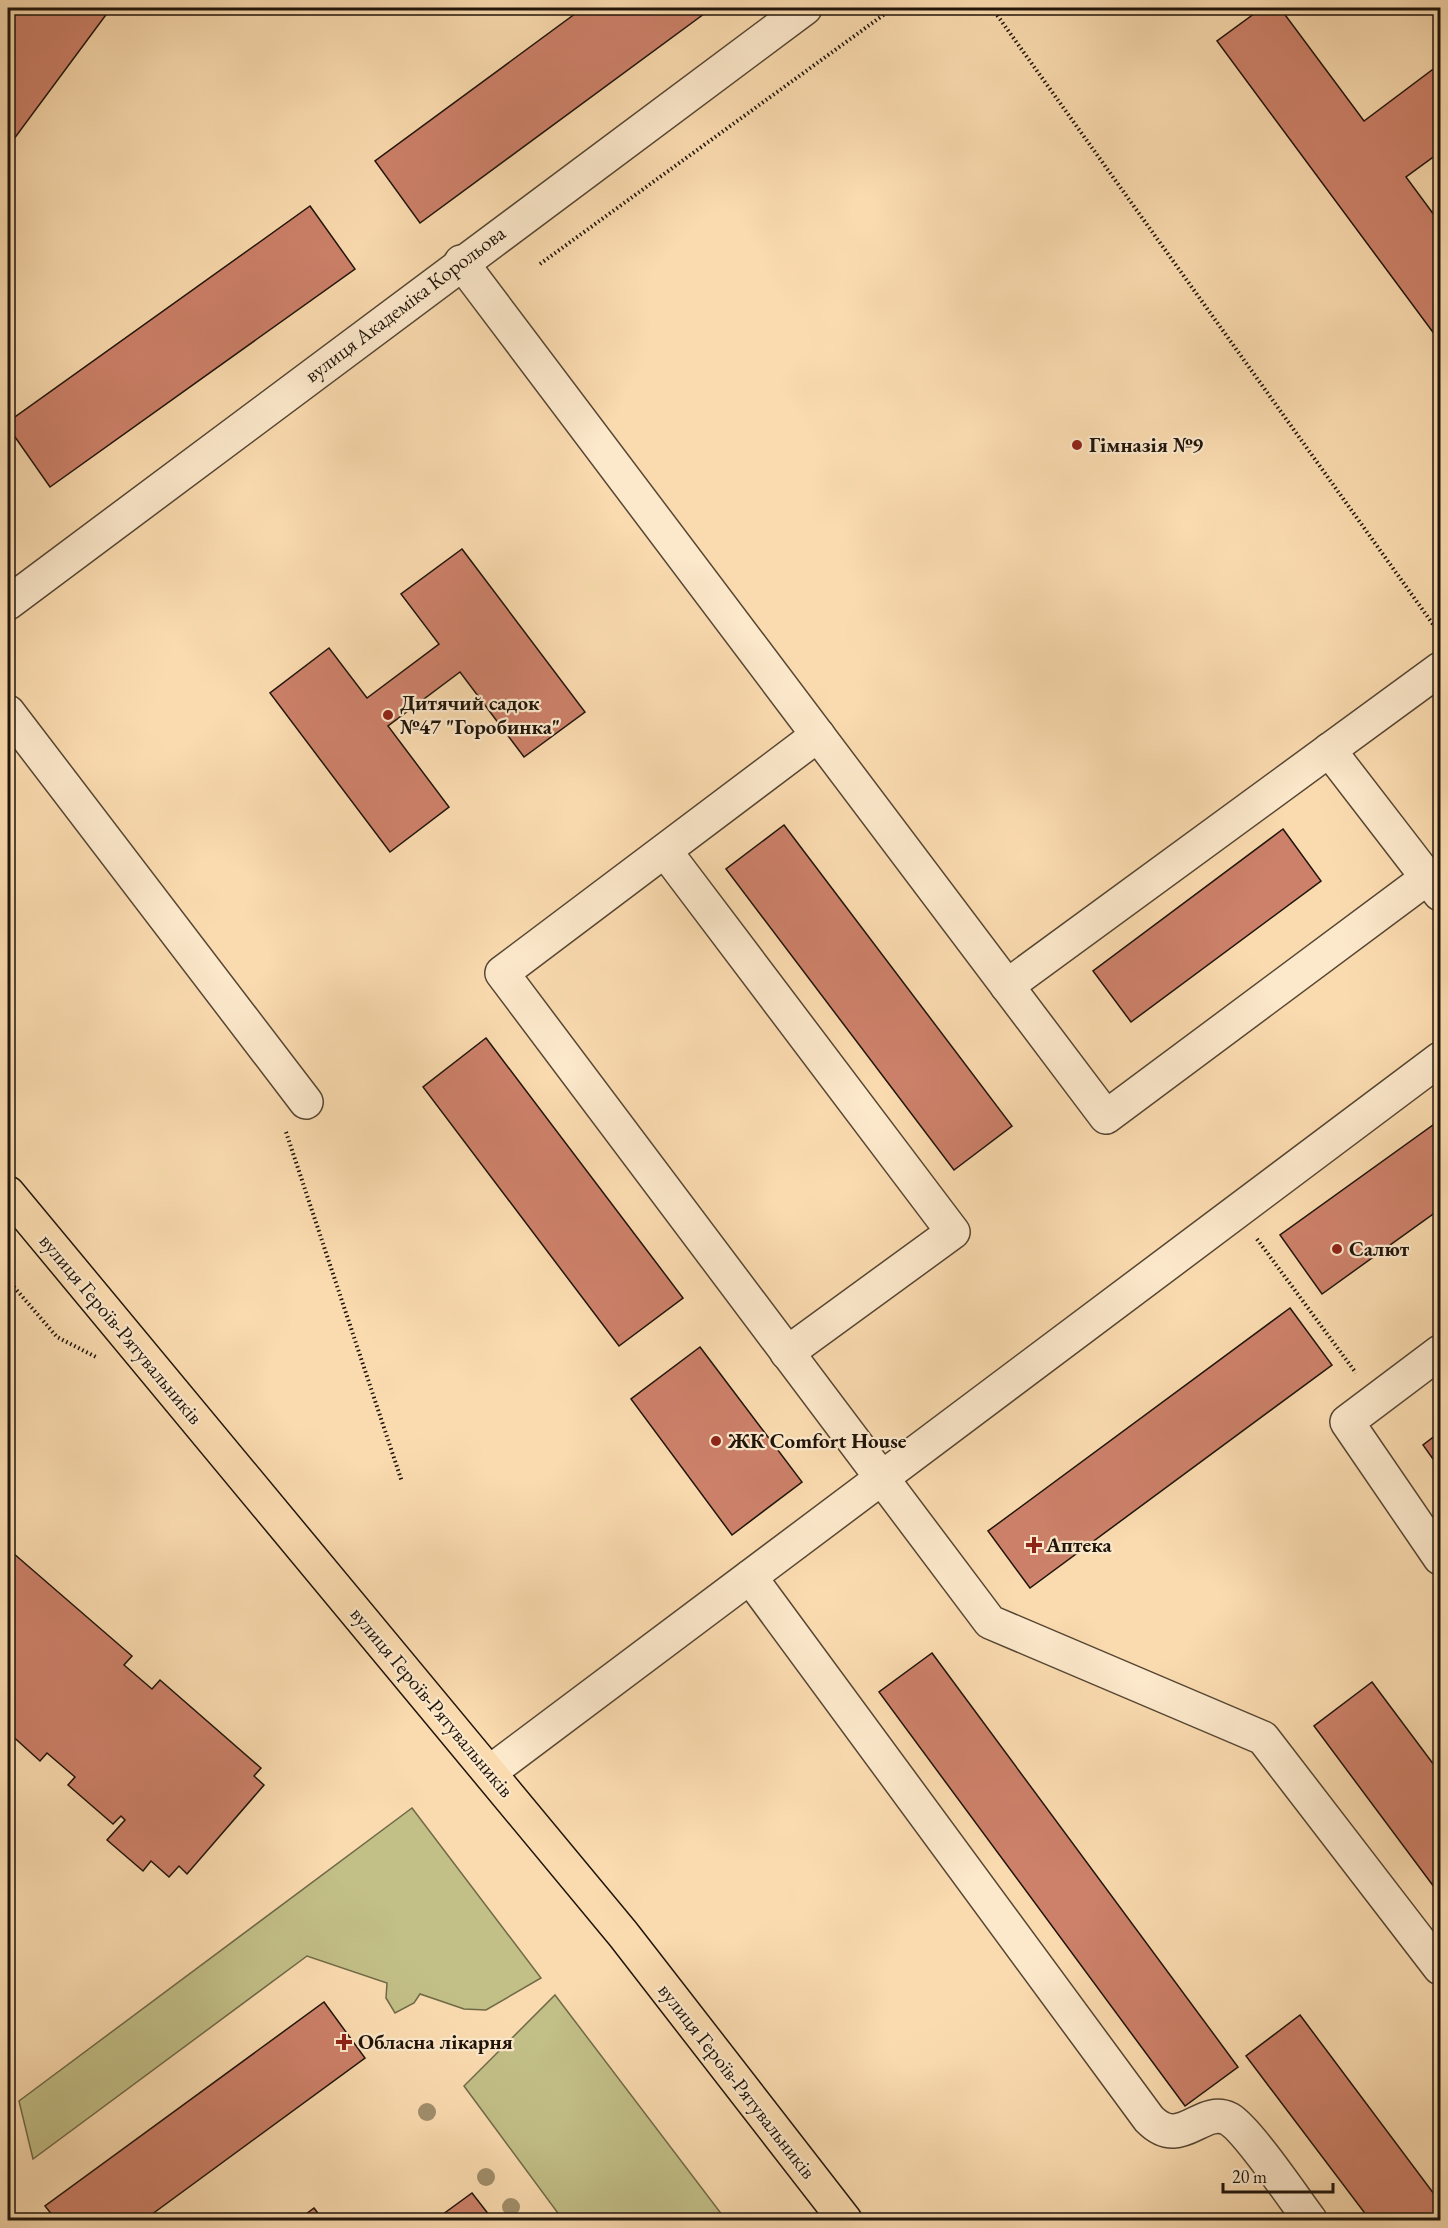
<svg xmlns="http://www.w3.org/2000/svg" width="1448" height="2228" font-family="'EB Garamond',serif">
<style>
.green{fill:#c2bf87;stroke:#706a48;stroke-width:1.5}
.building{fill:#cd816a;stroke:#1f140a;stroke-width:1.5}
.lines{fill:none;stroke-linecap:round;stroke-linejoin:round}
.minor-casing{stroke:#564633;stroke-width:36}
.major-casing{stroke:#1f140a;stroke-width:36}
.path{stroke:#1f140a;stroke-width:4;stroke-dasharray:1.5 3;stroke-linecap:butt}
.minor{stroke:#fce8cb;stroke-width:33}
.major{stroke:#fadbaf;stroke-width:33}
.tree{fill:#a18f6c}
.poi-dot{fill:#8f2418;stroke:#fce8cb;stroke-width:2}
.labels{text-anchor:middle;stroke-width:4.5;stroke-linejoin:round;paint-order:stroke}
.street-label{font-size:21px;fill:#1f140a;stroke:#fce8cb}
.poi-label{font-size:21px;font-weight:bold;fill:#1f140a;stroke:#fce8cb;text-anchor:start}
</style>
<rect width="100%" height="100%" fill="#fadbaf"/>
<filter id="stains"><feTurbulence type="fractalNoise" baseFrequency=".00333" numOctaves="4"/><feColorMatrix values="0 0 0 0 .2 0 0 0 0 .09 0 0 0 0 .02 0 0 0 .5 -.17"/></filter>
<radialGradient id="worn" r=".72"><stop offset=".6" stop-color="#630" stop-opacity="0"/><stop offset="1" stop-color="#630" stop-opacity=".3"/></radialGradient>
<g class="green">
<path d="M412 1808 541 1978 486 2010 464 2009 420 1994 414 2003 395 2013 386 1998 387 1983 307 1956 33 2159 19 2101Z"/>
<path d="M555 1995 726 2220H563L464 2086Z"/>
</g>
<g class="building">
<path d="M17 8H111L8 147V20Z"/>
<path d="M583 8H712L420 223 375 161Z"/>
<path d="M1262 8H1280L1364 121 1440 64V152L1406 177 1440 223V331L1435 335 1217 41Z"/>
<path d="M310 206 355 269 50 487 8 427V422Z"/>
<path d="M462 549 585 712 524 757 460 672 388 726 449 807 390 852 270 693 329 648 367 698 439 644 401 594Z"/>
<path d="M784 825 1012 1126 954 1170 726 869Z"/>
<path d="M1283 829 1321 881 1131 1022 1093 971Z"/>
<path d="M486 1038 683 1298 619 1346 423 1087Z"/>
<path d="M1440 1120V1209L1322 1294 1280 1235Z"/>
<path d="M1290 1308 1332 1365 1030 1588 988 1531Z"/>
<path d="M700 1347 802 1482 732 1535 631 1399Z"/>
<path d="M1440 1432V1469L1423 1445Z"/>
<path d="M13 1553 132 1656 124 1665 152 1689 160 1680 261 1768 254 1776 264 1785 187 1874 179 1866 169 1877 151 1861 143 1871 107 1840 125 1820 121 1816 113 1824 68 1785 75 1777 47 1753 40 1761 8 1732V1559Z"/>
<path d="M932 1653 1238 2067 1185 2106 879 1692Z"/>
<path d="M1372 1682 1440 1773V1895L1314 1726Z"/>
<path d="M324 2002 365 2058 144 2220H56L45 2206Z"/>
<path d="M1300 2015 1440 2202V2220H1370L1246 2056Z"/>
<path d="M472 2193 493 2220H435Z"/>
<path d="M314 2208 323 2220H298Z"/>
</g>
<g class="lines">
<g class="minor-casing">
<g id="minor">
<path d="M461 262 1106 1117 1427 878"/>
<path d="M8 603 805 8"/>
<path d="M8 712 306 1102"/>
<path d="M818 735 502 973 990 1622 1263 1738 1440 1968"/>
<path d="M1329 750 1440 894"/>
<path d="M665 851 953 1232 787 1353"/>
<path d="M1007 986 1440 669"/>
<path d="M1440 1352 1347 1422 1440 1558"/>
<path d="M750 1577 1149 2119C1181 2152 1201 2105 1229 2119 1247 2129 1295 2200 1310 2220"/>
<path d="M490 1772 1440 1059"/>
</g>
</g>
<g class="major-casing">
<path id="major" d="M8 1193 623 1934 845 2220"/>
</g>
<g class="path">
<path d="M992 8 1440 634"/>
<path d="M540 264 893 8"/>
<path d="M286 1132 402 1482"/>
<path d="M1257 1239 1356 1373"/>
<path d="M8 1280 57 1337 96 1357"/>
</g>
<use href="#minor" class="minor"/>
<use href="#major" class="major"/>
</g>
<g class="tree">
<circle cx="427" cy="2112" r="9"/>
<circle cx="486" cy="2177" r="9"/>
<circle cx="511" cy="2207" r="9"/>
</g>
<g class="poi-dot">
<circle cx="1077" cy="445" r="6"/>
<circle cx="388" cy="715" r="6"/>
<circle cx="1337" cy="1249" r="6"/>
<circle cx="716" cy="1441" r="6"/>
<path d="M1031 1536h6v6h6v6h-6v6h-6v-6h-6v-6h6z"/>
<path d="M341 2033h6v6h6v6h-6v6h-6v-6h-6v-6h6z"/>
</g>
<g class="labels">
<g class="street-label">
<text transform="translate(405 304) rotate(-37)" y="7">вулиця Академіка Корольова</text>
<text transform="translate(121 1329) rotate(50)" y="7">вулиця Героїв-Рятувальників</text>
<text transform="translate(432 1702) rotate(50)" y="7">вулиця Героїв-Рятувальників</text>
<text transform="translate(737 2081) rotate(52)" y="7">вулиця Героїв-Рятувальників</text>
</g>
<g class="poi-label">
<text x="1089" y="452">Гімназія №9</text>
<text x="400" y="710">Дитячий садок<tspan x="400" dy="24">№47 "Горобинка"</tspan></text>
<text x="1349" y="1256">Салют</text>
<text x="728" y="1448">ЖК Comfort House</text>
<text x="1046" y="1552">Аптека</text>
<text x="358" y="2049">Обласна лікарня</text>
</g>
</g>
<rect width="1448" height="2228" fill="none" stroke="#fadbaf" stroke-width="30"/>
<rect x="9" y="9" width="1430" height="2210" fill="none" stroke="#1f140a" stroke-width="3"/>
<rect x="15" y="15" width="1418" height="2198" fill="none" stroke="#1f140a" stroke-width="1.5"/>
<path d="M1223 2183v9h110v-9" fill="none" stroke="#1f140a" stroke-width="3"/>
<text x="1232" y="2183" font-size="18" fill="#1f140a" stroke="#fce8cb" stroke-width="4.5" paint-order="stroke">20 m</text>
<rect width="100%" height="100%" filter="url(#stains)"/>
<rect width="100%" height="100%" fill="url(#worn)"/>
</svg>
